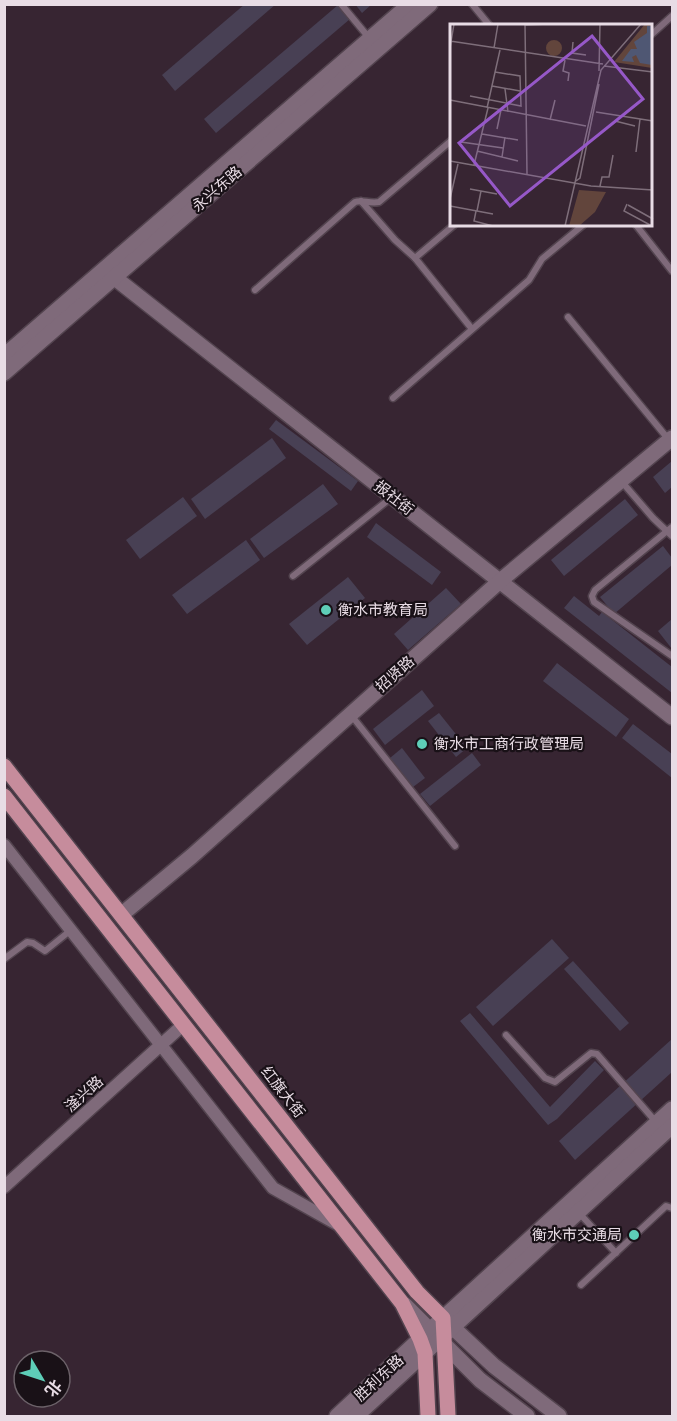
<svg xmlns="http://www.w3.org/2000/svg" width="677" height="1421" font-family="'Roboto Serif','Noto Sans SC',serif">
<style>
.building{fill:#484054}
.lines{fill:none;stroke-linecap:round;stroke-linejoin:round}
.lane-casing{stroke:#53444f;stroke-width:9}
.street-casing{stroke:#53444f;stroke-width:15}
.secondary-casing{stroke:#53444f;stroke-width:18}
.primary-casing{stroke:#53444f;stroke-width:18}
.lane{stroke:#7f6a7a;stroke-width:6}
.street{stroke:#7f6a7a;stroke-width:12}
.secondary{stroke:#7f6a7a;stroke-width:15}
.primary{stroke:#c68c9c;stroke-width:15}
.poi-dot{fill:#5eceb8;stroke:#191117;stroke-width:2}
.labels{text-anchor:middle;stroke-width:4.5;stroke-linejoin:round;paint-order:stroke}
.street-label{font-size:15px;fill:#e8dce5;stroke:#191117}
.poi-label{font-size:15px;fill:#e8dce5;stroke:#191117;text-anchor:start}
.inset-road{fill:none;stroke:#7e6e7a;stroke-width:1.5}
.view{fill:#9658c8;fill-opacity:0.15;stroke:#9658c8;stroke-width:3}
.inset-edge{fill:none;stroke:#e8dce5;stroke-width:3}
</style>
<rect width="100%" height="100%" fill="#372532"/>
<g class="building">
<path d="M245 4H276L175 91 162 75Z"/>
<path d="M355 4H372L362 13Z"/>
<path d="M338 5 350 19 216 133 204 119Z"/>
<path d="M276 420 358 481 351 491 269 429Z"/>
<path d="M272 438 286 458 205 519 191 499Z"/>
<path d="M672 461V487L665 493 653 477Z"/>
<path d="M323 484 338 504 264 558 250 539Z"/>
<path d="M183 497 197 516 140 559 126 540Z"/>
<path d="M625 499 638 515 564 576 551 560Z"/>
<path d="M376 523 441 572 432 585 367 537Z"/>
<path d="M246 540 260 560 187 614 172 595Z"/>
<path d="M663 546 672 558V565L614 614 600 597Z"/>
<path d="M348 577 365 598 307 645 289 624Z"/>
<path d="M446 588 461 604 408 650 394 634Z"/>
<path d="M574 596 599 616 602 612 672 667V693L564 608Z"/>
<path d="M672 619V649L658 631Z"/>
<path d="M557 663 629 719 616 737 543 681Z"/>
<path d="M422 690 434 706 385 745 373 729Z"/>
<path d="M439 713 467 748 456 757 428 721Z"/>
<path d="M633 724 672 754V778L622 738Z"/>
<path d="M402 748 425 778 413 787 390 758Z"/>
<path d="M472 753 481 765 430 806 420 794Z"/>
<path d="M552 939 569 958 493 1026 476 1007Z"/>
<path d="M573 961 629 1023 620 1031 564 969Z"/>
<path d="M470 1013 550 1107 595 1061 604 1070 557 1119 548 1125 460 1021Z"/>
<path d="M672 1039V1072L575 1160 559 1141Z"/>
</g>
<g class="lines">
<g class="lane-casing">
<g id="lane">
<path d="M341 4 370 39"/>
<path d="M472 4 490 26"/>
<path d="M652 34 672 16"/>
<path d="M361 201 395 240 415 258 472 329"/>
<path d="M636 225 672 271"/>
<path d="M415 258 454 225"/>
<path d="M255 290 355 202C362 199 369 204 379 202L452 140"/>
<path d="M568 317 669 440"/>
<path d="M393 398 529 280 542 259 583 225"/>
<path d="M622 482 653 518 672 536"/>
<path d="M672 527 595 590 592 596 594 602 672 656"/>
<path d="M293 576 392 497"/>
<path d="M351 715 455 846"/>
<path d="M4 959 27 942 33 943 45 951 71 930"/>
<path d="M506 1035 545 1078 555 1082 591 1053 597 1054 656 1122"/>
<path d="M580 1214 616 1253"/>
<path d="M581 1285 666 1206 672 1208"/>
</g>
</g>
<g class="street-casing">
<g id="street">
<path d="M4 845 273 1188 337 1224"/>
<path d="M4 1187 184 1024"/>
</g>
</g>
<g class="secondary-casing">
<g id="secondary">
<path d="M115 278 672 717"/>
<path d="M4 356 410 4"/>
<path d="M4 373 430 4"/>
<path d="M121 915 192 856 500 581 672 438"/>
<path d="M405 1305 480 1380 527 1416"/>
<path d="M447 1322 494 1366 559 1416"/>
<path d="M337 1416 420 1339 672 1109"/>
<path d="M356 1416 672 1126"/>
</g>
</g>
<g class="primary-casing">
<g id="primary">
<path d="M4 766 417 1292 443 1318 448 1416"/>
<path d="M4 796 402 1303 420 1339 425 1353 428 1416"/>
</g>
</g>
<use href="#lane" class="lane"/>
<use href="#street" class="street"/>
<use href="#secondary" class="secondary"/>
<use href="#primary" class="primary"/>
</g>
<g class="poi-dot">
<circle cx="326" cy="610" r="6"/>
<circle cx="422" cy="744" r="6"/>
<circle cx="634" cy="1235" r="6"/>
</g>
<g class="labels">
<g class="street-label">
<text transform="translate(217 189) rotate(-41)" y="5">永兴东路</text>
<text transform="translate(394 498) rotate(38)" y="5">报社街</text>
<text transform="translate(395 674) rotate(-42)" y="5">招贤路</text>
<text transform="translate(283 1092) rotate(52)" y="5">红旗大街</text>
<text transform="translate(84 1094) rotate(-42)" y="5">滏兴路</text>
<text transform="translate(379 1378) rotate(-43)" y="5">胜利东路</text>
</g>
<g class="poi-label">
<text x="338" y="615">衡水市教育局</text>
<text x="434" y="749">衡水市工商行政管理局</text>
<text x="622" y="1240" text-anchor="end">衡水市交通局</text>
</g>
</g>
<g transform="translate(450 24)">
<rect width="202" height="202" fill="#372532"/>
<path d="M195 0H202V44L164 38ZM96 24a8 8 0 1 1 16 0a8 8 0 1 1-16 0ZM129 166 156 168 145 188 129 202H119Z" fill="#62453c"/>
<path d="M197 2H202V41L190 39 186 31 182 33 184 38 172 37 181 25H187L184 18 197 9Z" fill="#4f5773"/>
<path class="inset-road" d="M75 0 77 150M75 1 99 0M0 17 153 40M123 18 122 29 136 31M0 24 4 0M44 24 48 0M115 36 113 47 119 49 118 57M154 42 203 48M149 47 150 0M42 62 70 67M55 65 58 88M20 72 71 82 70 52 45 48M0 76 136 102M37 84 50 26M146 88 203 97M100 96 105 76M165 97 185 102M47 105 51 86M32 110 68 116M11 118 53 124M27 127 68 137M186 128 190 95M52 133 55 113M0 137 141 162 203 166M24 141 38 84M126 157 130 154 149 60M150 162 152 153H159L163 131M20 165 47 170M0 175 8 140M177 180 174 187 202 202M178 181 203 195M0 182 43 190M26 187 24 197 43 202M27 187 31 167M115 202 151 46 191 0"/>
<path class="view" d="M142 12 193 75 60 182 9 119Z"/>
<rect width="202" height="202" class="inset-edge"/>
</g>
<rect width="677" height="1421" fill="none" stroke="#e8dce5" stroke-width="12"/>
<g transform="translate(42 1379) rotate(129)"><circle r="28" fill="#191117" stroke="#6c6269" stroke-width="1.5"/>
<path d="M0-4.5L10 22L0 15L-10 22Z" fill="#5eceb8"/>
<text y="-9" font-size="16" font-weight="bold" text-anchor="middle" fill="#e8dce5">北</text>
</g>
</svg>
